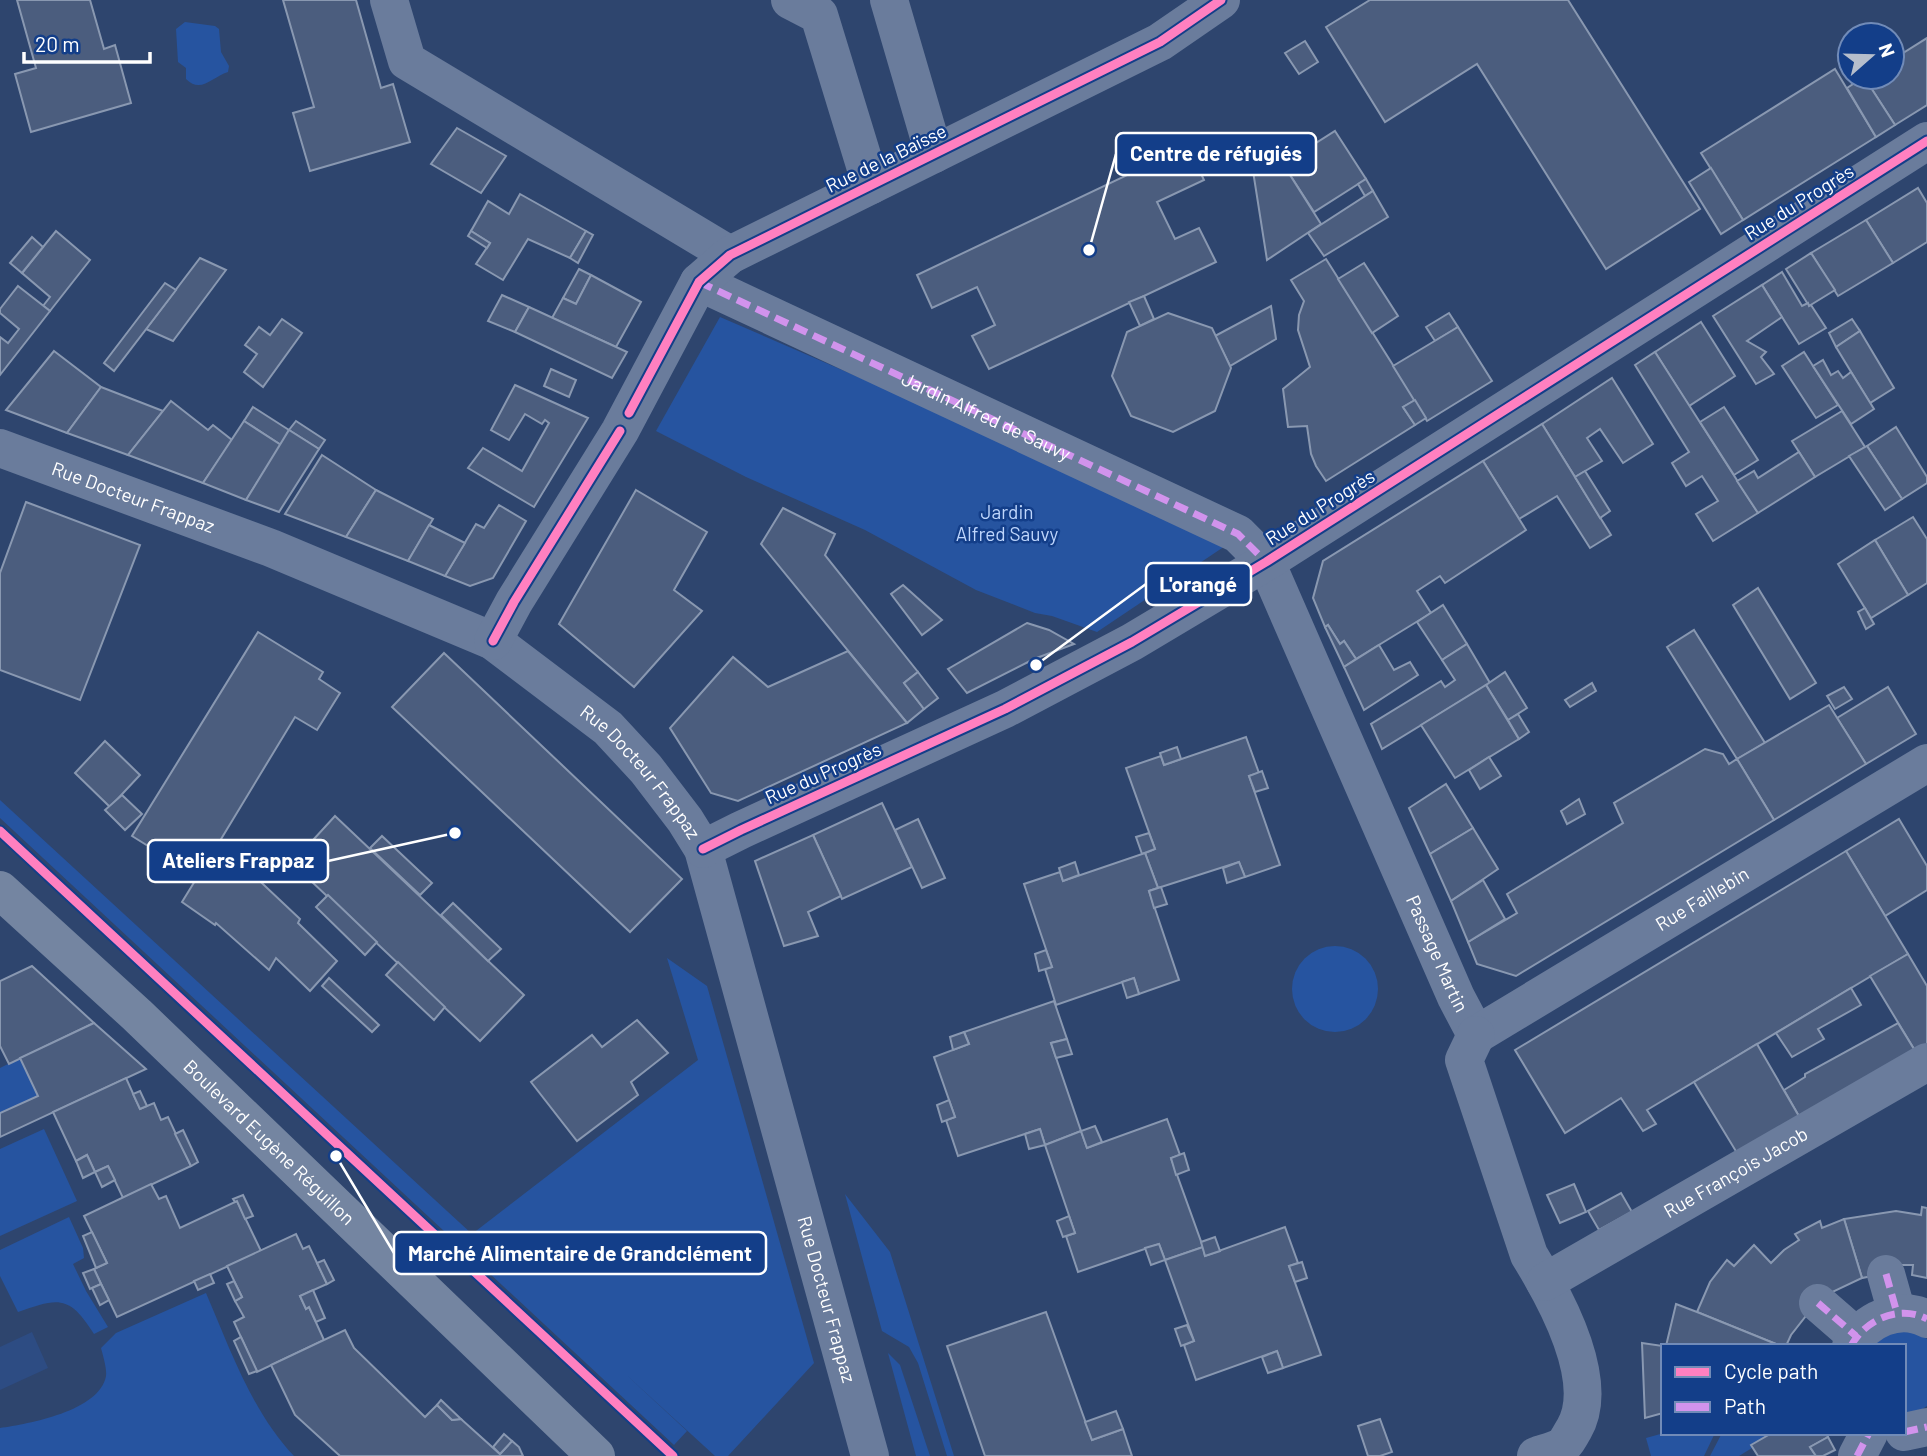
<svg xmlns="http://www.w3.org/2000/svg" width="1927" height="1456" font-family="Barlow,sans-serif">
<style>
.green{fill:#2654a0}
.water{fill:#2d4c83}
.building{fill:#4b5d7e;stroke:#8998b1;stroke-width:2}
.lines{fill:none;stroke-linecap:round;stroke-linejoin:round}
.minor{stroke:#6a7c9c;stroke-width:38}
.major{stroke:#7485a1;stroke-width:38}
.quiet{stroke:#d193ec;stroke-width:7;stroke-dasharray:14 7;stroke-linecap:butt}
.cycleway-casing{stroke:#133e89;stroke-width:13}
.cycleway{stroke:#ff80c0;stroke-width:9}
.labels{text-anchor:middle;stroke-width:5;stroke-linejoin:round;paint-order:stroke}
.street-label{font-size:19px;fill:#fff;stroke:#133e89}
.park-label{font-size:19px;fill:#bfd6fc;stroke:#133e89}
.leader{fill:none;stroke:#fff;stroke-width:2.5}
.callout-dot{fill:#fff;stroke:#133e89;stroke-width:2.5}
.callout{fill:#133e89;stroke:#fff;stroke-width:2.5}
.callout-label{font-size:21px;text-anchor:middle;font-weight:bold;fill:#fff}
</style>
<rect width="100%" height="100%" fill="#2e456e"/>
<g class="green">
<path d="M185 22 215 26 219 29 221 52 229 66 228 72C212 77 201 94 186 79V68L178 62 176 29Z"/>
<path d="M720 317 1234 540 1097 632 1052 616 1035 613 976 590 865 530 746 477 656 431Z"/>
<path d="M0 800 472 1234 698 1060 667 958 707 986 814 1363 728 1456H715L621 1370 687 1431 674 1445 0 818Z"/>
<circle cx="1335" cy="989" r="43"/>
<path d="M20 1058 38 1096 0 1113V1068Z"/>
<path d="M44 1129 77 1201 0 1236V1149Z"/>
<path d="M845 1194 890 1252 954 1456H947L918 1363 909 1347 882 1331Z"/>
<path d="M69 1217 83 1248 84 1258 73 1264 86 1291 108 1327 94 1334C69 1294 58 1298 18 1312L0 1276V1250Z"/>
<path d="M206 1293C230 1349 252 1412 294 1456H0V1428C28 1424 100 1411 106 1376 107 1368 103 1356 101 1348L116 1333Z"/>
<path d="M1896 1328 1919 1334 1927 1339V1406L1918 1412 1904 1416V1346H1863Z"/>
<path d="M888 1353 900 1365 930 1456H916Z"/>
<path d="M1664 1433H1715L1704 1456H1651L1646 1438Z"/>
<path d="M1722 1433H1772L1751 1445 1752 1448 1739 1456H1710Z"/>
</g>
<path class="water" d="M32 1332 48 1368 0 1390V1347Z"/>
<g class="building">
<path d="M17 0H90L104 49 115 45 131 103 31 132 15 74 36 68Z"/>
<path d="M283 0H356L381 88 393 84 410 142 310 171 293 113 314 107Z"/>
<path d="M1370 0H1568L1700 209 1606 269 1477 64 1385 122 1326 27Z"/>
<path d="M1927 38V105L1895 125 1864 77H1892V60Z"/>
<path d="M1305 41 1318 62 1299 74 1285 53Z"/>
<path d="M1835 69 1876 137 1743 220 1701 153Z"/>
<path d="M1864 77 1895 125 1876 137 1847 88Z"/>
<path d="M457 128 506 156 481 193 431 164Z"/>
<path d="M1335 131 1366 179 1314 212 1283 164Z"/>
<path d="M1188 146 1204 180 1157 202 1175 239 1199 228 1216 262 989 369 972 336 995 325 977 287 932 308 917 275Z"/>
<path d="M1283 164 1321 224 1267 260 1253 171Z"/>
<path d="M1711 168 1743 220 1721 234 1689 182Z"/>
<path d="M1366 179 1373 191 1365 196 1358 184Z"/>
<path d="M1918 188 1927 203V242L1893 263 1866 220Z"/>
<path d="M1373 191 1388 217 1324 256 1308 233Z"/>
<path d="M520 194 586 231 570 258 528 239 503 280 476 264 490 243 471 231 488 201 509 214Z"/>
<path d="M1866 220 1893 263 1838 296 1811 253Z"/>
<path d="M56 231 90 260 50 311 43 306 50 297 22 273Z"/>
<path d="M471 231 490 243 487 248 468 236Z"/>
<path d="M586 231 593 235 578 263 570 258Z"/>
<path d="M32 237 43 247 22 273 10 263Z"/>
<path d="M1811 253 1835 290 1809 306 1786 269Z"/>
<path d="M200 258 226 270 173 341 146 329Z"/>
<path d="M1326 259 1415 400 1403 407 1415 425 1326 481 1316 466 1311 454 1307 426 1288 427 1283 389 1310 367 1298 330 1299 315 1304 301 1291 280Z"/>
<path d="M1364 263 1398 316 1372 333 1338 279Z"/>
<path d="M579 269 591 275 576 304 563 298Z"/>
<path d="M1782 272 1802 306 1808 303 1809 306 1811 305 1826 328 1799 344 1762 285Z"/>
<path d="M591 275 641 302 616 347 552 318 563 298 576 304Z"/>
<path d="M165 283 176 290 114 371 104 363Z"/>
<path d="M1762 285 1782 317 1747 341 1766 352 1761 357 1774 374 1756 384 1713 316Z"/>
<path d="M18 286 50 311 0 375V337L8 343 19 329 0 313V309Z"/>
<path d="M502 295 529 307 515 332 488 321Z"/>
<path d="M1144 296 1154 319 1140 326 1129 302Z"/>
<path d="M1271 306 1276 339 1230 366 1215 336Z"/>
<path d="M529 307 627 352 612 378 515 332Z"/>
<path d="M1168 313 1212 328 1231 368 1215 411 1173 432 1131 416 1112 376 1127 332Z"/>
<path d="M1449 313 1458 327 1435 341 1426 327Z"/>
<path d="M282 319 302 333 263 387 244 372 257 354 245 345 259 327 270 335Z"/>
<path d="M1852 319 1860 331 1836 347 1829 333Z"/>
<path d="M1701 322 1735 376 1689 406 1655 352Z"/>
<path d="M1458 327 1492 381 1427 421 1393 366Z"/>
<path d="M1860 331 1894 388 1870 403 1836 347Z"/>
<path d="M54 351 101 387 67 433 6 410Z"/>
<path d="M1655 352 1758 513 1713 541 1696 514 1718 501 1702 476 1686 486 1672 463 1689 452 1635 365Z"/>
<path d="M1804 352 1838 405 1816 418 1782 366Z"/>
<path d="M1823 360 1831 375 1838 371 1843 378 1851 372 1874 409 1851 424 1813 366Z"/>
<path d="M551 369 576 380 569 397 544 386Z"/>
<path d="M1612 378 1653 444 1623 463 1600 429 1587 438 1602 461 1575 477 1542 424Z"/>
<path d="M515 385 588 418 534 507 468 468 483 448 522 471 549 423 545 420 542 424 525 414 509 440 491 430Z"/>
<path d="M101 387 163 411 128 455 67 433Z"/>
<path d="M1415 400 1426 418 1415 425 1403 407Z"/>
<path d="M171 401 208 430 213 425 232 440 203 483 128 455Z"/>
<path d="M253 407 289 430 281 445 244 421Z"/>
<path d="M1724 407 1758 460 1734 475 1700 422Z"/>
<path d="M1842 411 1865 447 1815 477 1792 441Z"/>
<path d="M244 421 281 445 246 500 203 483Z"/>
<path d="M296 421 325 440 319 449 289 430Z"/>
<path d="M1542 424 1611 535 1590 548 1557 496 1519 519 1483 461Z"/>
<path d="M1896 427 1927 477V483L1902 499 1867 446Z"/>
<path d="M289 430 319 449 279 512 246 500Z"/>
<path d="M1867 446 1902 499 1885 510 1849 456Z"/>
<path d="M1799 452 1815 477 1758 513 1737 481 1754 471 1758 478Z"/>
<path d="M322 455 376 490 346 537 285 514Z"/>
<path d="M1483 461 1526 530 1445 583 1440 576 1417 591 1431 613 1356 659 1344 641 1340 644 1328 625 1325 627 1313 598 1323 561Z"/>
<path d="M1585 471 1610 511 1600 518 1575 477Z"/>
<path d="M376 490 433 519 408 561 346 537Z"/>
<path d="M636 490 707 532 674 590 702 611 634 687 559 624Z"/>
<path d="M26 502 140 545 80 700 0 670V573Z"/>
<path d="M499 505 526 521 493 578 470 586 445 576 476 524 484 528Z"/>
<path d="M783 508 835 534 825 555 918 672 904 683 924 709 907 723 761 544Z"/>
<path d="M1913 517 1927 539V583L1908 595 1875 540Z"/>
<path d="M429 525 465 543 445 576 408 561Z"/>
<path d="M1875 540 1908 595 1871 618 1838 564Z"/>
<path d="M903 585 942 620 922 635 891 594Z"/>
<path d="M1758 588 1816 683 1790 699 1733 605Z"/>
<path d="M1443 605 1467 644 1442 660 1417 622Z"/>
<path d="M1865 608 1874 624 1866 629 1858 612Z"/>
<path d="M1027 623 1049 630 1074 644 1034 659 967 693 948 669Z"/>
<path d="M1328 625 1340 644 1344 641 1356 659 1344 667 1325 627Z"/>
<path d="M1694 630 1765 743 1737 759 1667 647Z"/>
<path d="M258 632 323 672 319 679 340 693 317 730 295 717 198 877 132 836Z"/>
<path d="M1467 644 1490 683 1382 749 1371 724 1441 681 1445 687 1455 680 1442 660Z"/>
<path d="M1379 645 1394 670 1410 662 1418 675 1364 710 1344 667Z"/>
<path d="M848 651 907 723 738 801 711 793 670 728 733 657 768 687Z"/>
<path d="M444 653 682 879 630 932 392 707Z"/>
<path d="M918 672 938 698 924 709 904 683Z"/>
<path d="M1505 672 1527 708 1508 720 1486 685Z"/>
<path d="M1592 683 1596 691 1570 707 1565 700Z"/>
<path d="M1486 685 1519 739 1455 778 1421 725Z"/>
<path d="M1844 687 1852 699 1835 709 1827 696Z"/>
<path d="M1888 687 1916 734 1866 764 1837 718Z"/>
<path d="M1829 705 1866 764 1774 820 1737 759Z"/>
<path d="M1518 714 1529 732 1519 739 1508 720Z"/>
<path d="M1246 737 1259 773 1249 776 1280 865 1245 877 1239 862 1158 888 1145 853 1155 849 1126 768 1161 756 1164 765Z"/>
<path d="M105 741 140 775 110 807 75 773Z"/>
<path d="M1177 747 1181 759 1164 765 1160 753Z"/>
<path d="M1705 749 1723 754 1729 764 1737 759 1774 820 1516 976 1477 964 1468 942 1517 913 1507 894 1623 823 1614 803Z"/>
<path d="M1489 757 1501 776 1480 789 1469 770Z"/>
<path d="M1262 771 1268 788 1255 792 1249 776Z"/>
<path d="M1446 784 1473 828 1430 854 1409 808Z"/>
<path d="M122 795 142 814 125 830 105 810Z"/>
<path d="M1579 799 1585 814 1567 824 1561 811Z"/>
<path d="M882 803 912 867 842 899 813 835Z"/>
<path d="M335 816 524 995 480 1041 292 863Z"/>
<path d="M918 819 945 878 922 888 895 830Z"/>
<path d="M1899 819 1927 866V890L1885 916 1846 851Z"/>
<path d="M1473 828 1498 869 1451 901 1430 854Z"/>
<path d="M1149 833 1155 849 1142 854 1136 837Z"/>
<path d="M813 835 841 896 808 912 818 936 784 946 755 861Z"/>
<path d="M382 836 432 883 420 895 370 848Z"/>
<path d="M214 850 249 871 300 919 298 923 337 961 310 991 276 958 269 970 216 923 215 925 182 902Z"/>
<path d="M1846 851 1908 954 1647 1110 1656 1124 1643 1131 1621 1098 1565 1133 1515 1050Z"/>
<path d="M1145 853 1158 888 1149 891 1179 980 1139 994 1134 978 1056 1005 1045 969 1052 967 1024 884 1060 872 1063 881Z"/>
<path d="M1075 862 1079 875 1063 881 1059 868Z"/>
<path d="M1239 862 1245 877 1227 883 1223 868Z"/>
<path d="M1483 880 1505 919 1468 942 1451 901Z"/>
<path d="M1161 887 1167 904 1154 908 1149 891Z"/>
<path d="M328 895 377 942 365 955 316 907Z"/>
<path d="M453 903 501 949 488 961 441 915Z"/>
<path d="M1046 950 1052 967 1039 971 1035 954Z"/>
<path d="M1908 954 1927 986V1048L1917 1054 1870 976Z"/>
<path d="M398 962 445 1007 434 1020 386 975Z"/>
<path d="M32 966 94 1023 9 1064 0 1046V981Z"/>
<path d="M329 978 379 1025 372 1032 322 986Z"/>
<path d="M1134 978 1139 994 1127 998 1122 982Z"/>
<path d="M1851 988 1861 1005 1818 1029 1824 1039 1792 1057 1776 1033Z"/>
<path d="M1054 1001 1067 1039 1051 1043 1081 1131 1045 1145 1040 1129 958 1156 946 1120 955 1117 934 1057 969 1044 964 1032Z"/>
<path d="M637 1020 668 1053 631 1082 638 1095 577 1141 531 1082 592 1035 602 1047Z"/>
<path d="M94 1023 146 1069 0 1137V1113L38 1096 20 1058Z"/>
<path d="M1898 1023 1917 1054 1800 1118 1784 1090 1805 1077V1074Z"/>
<path d="M964 1032 969 1044 953 1050 950 1037Z"/>
<path d="M1067 1039 1072 1054 1056 1058 1051 1043Z"/>
<path d="M1757 1044 1800 1118 1737 1153 1694 1082Z"/>
<path d="M126 1078 140 1109 154 1103 161 1120 168 1117 191 1166 123 1198 108 1166 95 1172 87 1155 76 1161 53 1112Z"/>
<path d="M140 1091 147 1106 140 1109 133 1094Z"/>
<path d="M949 1100 955 1117 942 1122 937 1105Z"/>
<path d="M1167 1119 1180 1155 1171 1158 1203 1247 1165 1260 1159 1244 1078 1272 1066 1236 1075 1233 1045 1145 1081 1131 1087 1148Z"/>
<path d="M1095 1126 1102 1142 1087 1148 1081 1131Z"/>
<path d="M1040 1129 1045 1145 1029 1149 1025 1134Z"/>
<path d="M183 1130 198 1162 191 1166 175 1134Z"/>
<path d="M1184 1153 1189 1170 1176 1175 1171 1158Z"/>
<path d="M87 1155 95 1172 83 1178 76 1161Z"/>
<path d="M108 1166 115 1180 102 1187 95 1172Z"/>
<path d="M151 1184 159 1199 166 1196 180 1228 237 1201 261 1251 117 1317 94 1269 107 1263 84 1216Z"/>
<path d="M1574 1184 1586 1212 1560 1223 1547 1195Z"/>
<path d="M1621 1193 1632 1212 1599 1230 1588 1211Z"/>
<path d="M243 1195 253 1216 245 1219 237 1201 235 1202 233 1199Z"/>
<path d="M1922 1207 1927 1208V1278L1912 1275 1913 1265H1896L1877 1275 1862 1278 1844 1219 1896 1211 1921 1215Z"/>
<path d="M1069 1216 1075 1233 1063 1237 1057 1221Z"/>
<path d="M1844 1219 1862 1278 1830 1293 1813 1307 1791 1335 1786 1346H1781L1697 1312 1710 1282 1727 1260 1734 1266 1754 1245 1771 1263 1784 1250 1799 1240 1795 1234 1820 1221 1822 1228Z"/>
<path d="M1285 1227 1298 1263 1289 1266 1321 1355 1283 1368 1277 1351 1196 1380 1184 1345 1194 1341 1165 1260 1203 1247 1205 1256Z"/>
<path d="M92 1232 107 1263 96 1268 83 1236Z"/>
<path d="M296 1234 303 1249 309 1246 327 1284 300 1296 306 1309 309 1307 324 1340 257 1372 234 1322 244 1317 235 1301 242 1297 227 1266Z"/>
<path d="M1215 1237 1220 1251 1205 1256 1201 1242Z"/>
<path d="M1159 1244 1165 1260 1151 1265 1145 1248Z"/>
<path d="M324 1260 334 1280 327 1284 317 1263Z"/>
<path d="M1302 1262 1307 1278 1295 1282 1289 1266Z"/>
<path d="M94 1269 101 1284 90 1289 83 1273Z"/>
<path d="M210 1274 214 1283 198 1290 194 1281Z"/>
<path d="M234 1281 242 1297 235 1301 227 1284Z"/>
<path d="M101 1284 109 1300 100 1305 92 1288Z"/>
<path d="M313 1290 325 1318 316 1322 309 1307 306 1309 300 1296Z"/>
<path d="M1676 1304 1697 1312 1781 1346H1666Z"/>
<path d="M1046 1312 1092 1440 1123 1429 1132 1456H985L947 1346Z"/>
<path d="M1187 1325 1194 1341 1181 1346 1175 1329Z"/>
<path d="M345 1330 354 1348 425 1417 437 1405 452 1420 461 1419 500 1454 512 1441 519 1447 523 1456H340L295 1415 271 1365Z"/>
<path d="M241 1337 257 1371 249 1374 234 1341Z"/>
<path d="M1642 1343 1663 1346V1413L1645 1418Z"/>
<path d="M1277 1351 1283 1368 1268 1373 1262 1357Z"/>
<path d="M441 1400 461 1419 452 1420 437 1405Z"/>
<path d="M1116 1411 1123 1429 1092 1440 1085 1422Z"/>
<path d="M1380 1419 1392 1452 1380 1456H1368L1358 1426Z"/>
<path d="M1772 1433H1826L1828 1437 1810 1447 1816 1456H1758L1751 1445Z"/>
<path d="M504 1434 512 1441 500 1454 493 1447Z"/>
<path d="M1828 1437 1835 1450 1823 1456H1816L1810 1447Z"/>
</g>
<g class="lines">
<g class="minor">
<path d="M389 0 407 61 730 255"/>
<path d="M790 0 819 15 871 185"/>
<path d="M889 0 934 154"/>
<path id="s1" d="M699 282 1238 534 1266 562 1456 997 1476 1035"/>
<path id="s2" d="M0 448 271 548 493 641 608 728 646 769 685 820 703 849 870 1456"/>
<path d="M493 641 514 602 620 431 699 282 730 255 1160 42 1221 0"/>
<path d="M703 849 741 830 1005 709 1132 642 1266 562 1927 141"/>
<path id="s3" d="M1476 1035 1927 763"/>
<path d="M1476 1035 1464 1060 1529 1255C1555 1297 1602 1381 1574 1429 1570 1435 1567 1443 1561 1447 1554 1451 1544 1453 1536 1456"/>
<path d="M1886 1274 1897 1313"/>
<path id="s4" d="M1545 1282 1927 1062"/>
<path d="M1818 1303 1856 1336"/>
<path d="M1851 1346C1865 1320 1899 1304 1927 1319"/>
<path d="M1904 1432 1927 1427"/>
<path d="M1857 1456 1869 1433"/>
</g>
<path class="major" id="s5" d="M0 890 137 1015 596 1456"/>
<g class="quiet">
<path id="s6" d="M699 282 1238 534 1266 562"/>
<path d="M1886 1274 1897 1313"/>
<path d="M1818 1303 1856 1336"/>
<path d="M1851 1346C1865 1320 1899 1304 1927 1319"/>
<path d="M1904 1432 1927 1427"/>
<path d="M1857 1456 1869 1433"/>
</g>
<g class="cycleway-casing">
<g id="cycleway">
<path d="M629 413 699 282 730 255 1160 42 1221 0"/>
<path d="M493 641 514 602 620 431"/>
<path d="M0 831 673 1456"/>
<path d="M703 849 741 830 1005 709 1132 642 1266 562 1927 141"/>
</g>
</g>
<use href="#cycleway" class="cycleway"/>
</g>
<g class="labels">
<g class="street-label">
<text transform="translate(886 158) rotate(-26)" y="7">Rue de la Baïsse</text>
<text transform="translate(1799 202) rotate(-32)" y="7">Rue du Progrès</text>
<text dy="7" stroke="none"><textPath href="#s6" startOffset="317">Jardin Alfred de Sauvy</textPath></text>
<text dy="7" stroke="none"><textPath href="#s2" startOffset="142">Rue Docteur Frappaz</textPath></text>
<text transform="translate(1320 507) rotate(-32)" y="7">Rue du Progrès</text>
<text transform="translate(823 773) rotate(-24)" y="7">Rue du Progrès</text>
<text dy="7" stroke="none"><textPath href="#s2" startOffset="728">Rue Docteur Frappaz</textPath></text>
<text dy="7" stroke="none"><textPath href="#s3" startOffset="264">Rue Faillebin</textPath></text>
<text dy="7" stroke="none"><textPath href="#s1" startOffset="1062">Passage Martin</textPath></text>
<text dy="7" stroke="none"><textPath href="#s5" startOffset="369">Boulevard Eugène Réguillon</textPath></text>
<text dy="7" stroke="none"><textPath href="#s4" startOffset="220">Rue François Jacob</textPath></text>
<text dy="7" stroke="none"><textPath href="#s2" startOffset="1295">Rue Docteur Frappaz</textPath></text>
</g>
<g class="park-label">
<text x="1007" y="519">Jardin<tspan x="1007" dy="22">Alfred Sauvy</tspan></text>
</g>
</g>
<path class="leader" d="M1089 250L1116 154M1036 665L1146 584M455 833L328 861M336 1156L394 1253"/>
<g class="callout-dot">
<circle cx="1089" cy="250" r="7"/>
<circle cx="1036" cy="665" r="7"/>
<circle cx="455" cy="833" r="7"/>
<circle cx="336" cy="1156" r="7"/>
</g>
<g class="callout">
<rect x="1116" y="133" width="200" height="42" rx="7"/>
<rect x="1146" y="563" width="105" height="42" rx="7"/>
<rect x="148" y="840" width="180" height="42" rx="7"/>
<rect x="394" y="1232" width="372" height="42" rx="7"/>
</g>
<g class="callout-label">
<text x="1216" y="161">Centre de réfugiés</text>
<text x="1198" y="592">L'orangé</text>
<text x="238" y="868">Ateliers Frappaz</text>
<text x="580" y="1261">Marché Alimentaire de Grandclément</text>
</g>
<rect x="1661" y="1344" width="245" height="91" fill="#133e89" stroke="#718bb8" stroke-width="2"/>
<rect x="1675" y="1367" width="35" height="10" fill="#ff80c0" stroke="#718bb8" stroke-width="2"/>
<text x="1724" y="1379" font-size="21" fill="#ffffff">Cycle path</text>
<rect x="1675" y="1402" width="35" height="10" fill="#d193ec" stroke="#718bb8" stroke-width="2"/>
<text x="1724" y="1414" font-size="21" fill="#ffffff">Path</text>
<g transform="translate(1871 56) rotate(70)"><circle r="33" fill="#133e89" stroke="#718bb8" stroke-width="2"/>
<path d="M0-5L12 26L0 18L-12 26Z" fill="#b6becc"/>
<text y="-10" font-size="19" font-weight="bold" text-anchor="middle" fill="#ffffff">N</text>
</g>
<path d="M24 52v10h126v-10" fill="none" stroke="#ffffff" stroke-width="3.5"/>
<text x="35" y="52" font-size="21" fill="#ffffff" stroke="#133e89" stroke-width="5" paint-order="stroke">20 m</text>
</svg>
